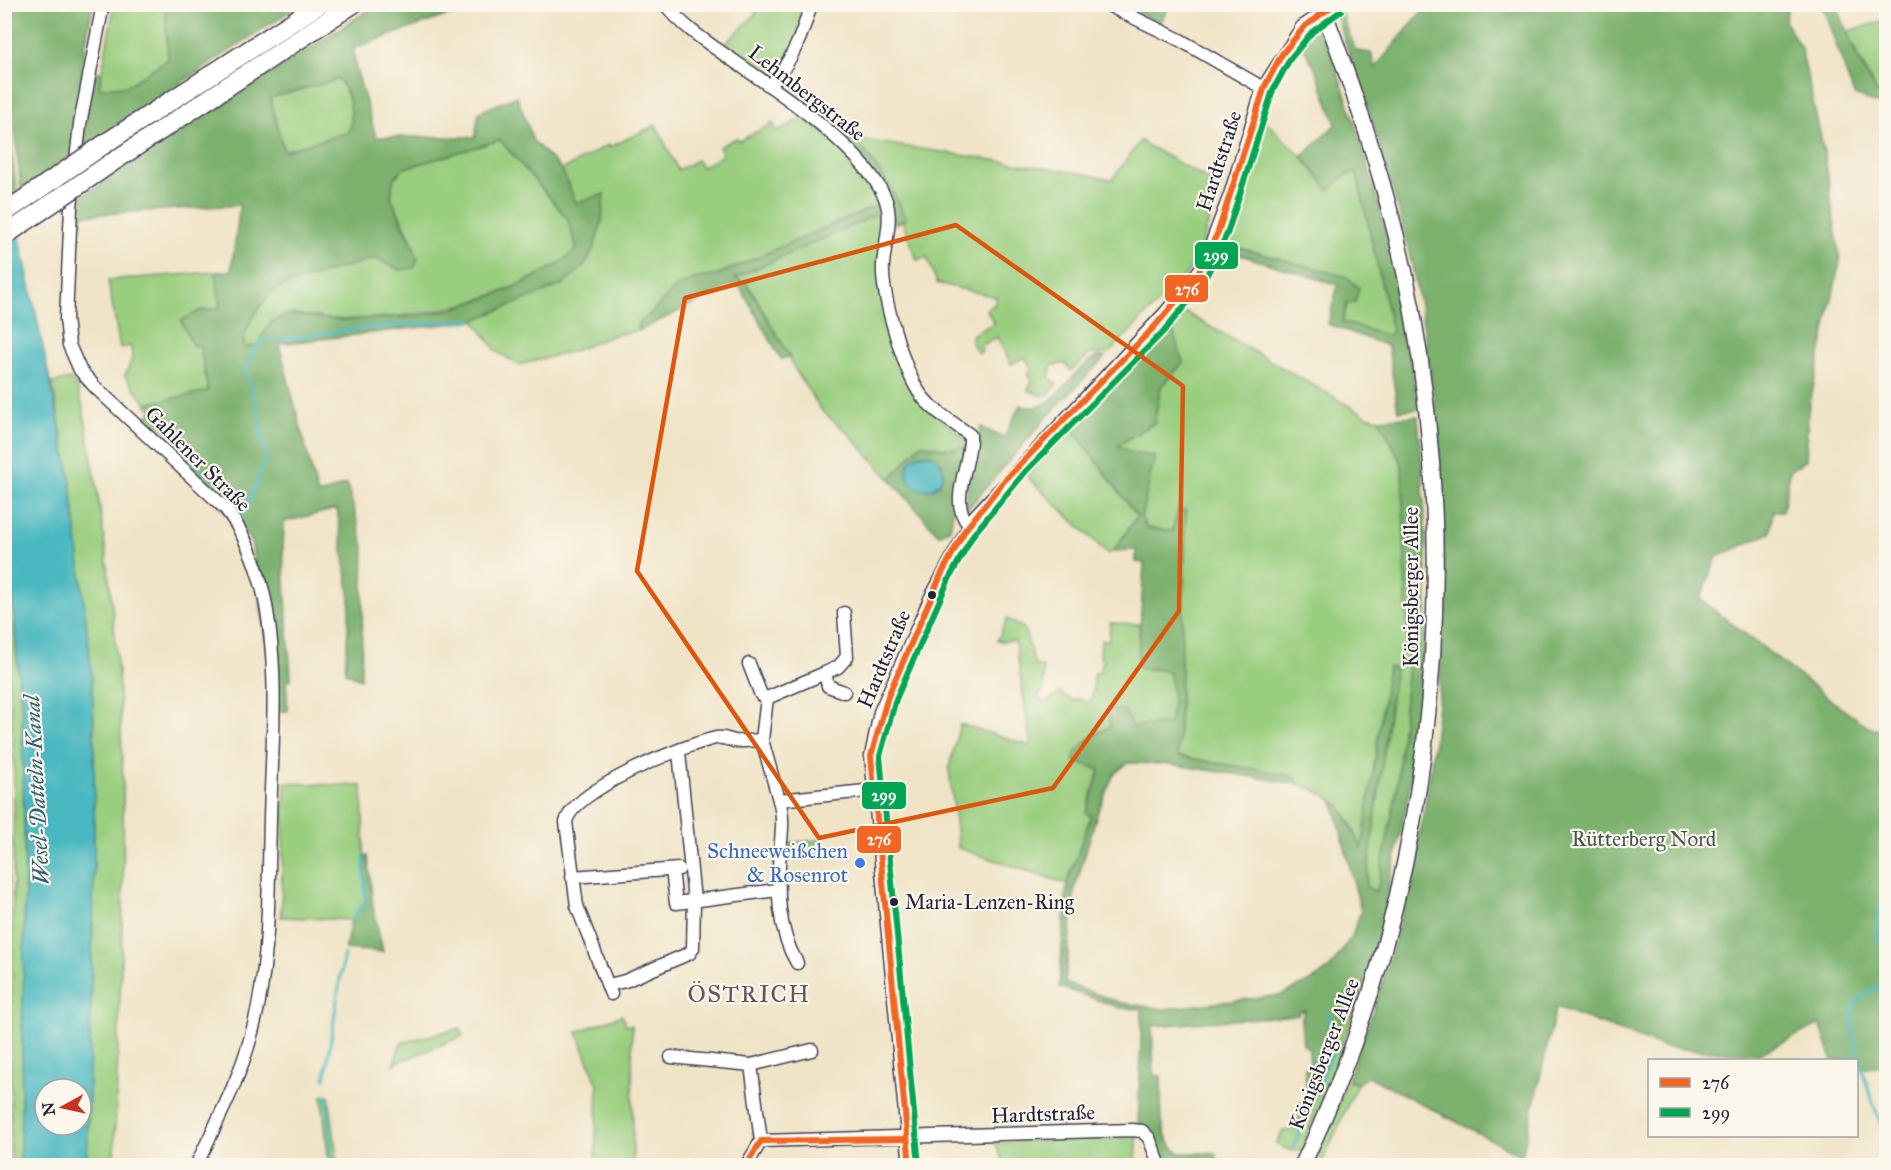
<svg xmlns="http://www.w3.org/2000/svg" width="1891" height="1170" font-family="'IM FELL Great Primer',serif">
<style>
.green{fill:#9ace7f;stroke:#5e785d;stroke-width:1.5}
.forest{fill:#7bb16e;stroke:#4e6a54;stroke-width:1.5;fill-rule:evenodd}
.water{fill:#48b8c0;stroke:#356d7e;stroke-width:1.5;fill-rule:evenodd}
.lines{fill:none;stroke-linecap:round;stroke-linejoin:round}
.stream{stroke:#48b8c0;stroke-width:3}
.minor-casing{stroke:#413f50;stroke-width:15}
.major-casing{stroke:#413f50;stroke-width:18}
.highway-casing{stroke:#413f50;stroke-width:21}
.minor{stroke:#fff;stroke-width:12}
.major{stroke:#fff;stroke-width:15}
.highway{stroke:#fff;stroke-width:18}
.minor-bridge-casing{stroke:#413f50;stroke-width:15;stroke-linecap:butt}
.highway-bridge-casing{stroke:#413f50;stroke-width:21;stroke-linecap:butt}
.minor-bridge{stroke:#fff;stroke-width:12}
.highway-bridge{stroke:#fff;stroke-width:18}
.bus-1-casing{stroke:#fbf7ec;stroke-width:10}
.bus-2-casing{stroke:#fbf7ec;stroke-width:10}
.bus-1{stroke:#f26522;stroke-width:6}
.bus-2{stroke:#00a651;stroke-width:6}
.marked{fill:none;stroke:#de560e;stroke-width:4.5;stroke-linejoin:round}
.bus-dot{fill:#22223b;stroke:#fbf7ec;stroke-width:2}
.shop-dot{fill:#3f7fe0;stroke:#fbf7ec;stroke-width:2}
.labels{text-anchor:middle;stroke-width:4.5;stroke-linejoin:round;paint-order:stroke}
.bus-label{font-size:20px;fill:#22223b;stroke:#fbf7ec;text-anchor:start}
.street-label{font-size:21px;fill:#22223b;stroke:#fbf7ec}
.park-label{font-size:21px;fill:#46564f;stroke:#fbf7ec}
.shop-label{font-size:21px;fill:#366cbe;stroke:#fbf7ec;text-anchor:end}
.water-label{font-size:22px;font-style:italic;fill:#315e70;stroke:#fbf7ec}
.quarter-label{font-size:24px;letter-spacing:1.5px;fill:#67535c;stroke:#fbf7ec}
.line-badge{stroke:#fbf7ec;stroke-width:2}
.badge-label{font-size:16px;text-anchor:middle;font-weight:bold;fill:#fff}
</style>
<rect width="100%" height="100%" fill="#fbf7ec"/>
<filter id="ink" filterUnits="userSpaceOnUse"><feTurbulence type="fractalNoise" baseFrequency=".0167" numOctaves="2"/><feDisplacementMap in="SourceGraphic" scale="12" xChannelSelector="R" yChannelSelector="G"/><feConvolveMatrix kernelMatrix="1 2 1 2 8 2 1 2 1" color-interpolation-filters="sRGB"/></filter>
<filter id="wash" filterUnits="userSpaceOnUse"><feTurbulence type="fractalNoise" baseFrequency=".008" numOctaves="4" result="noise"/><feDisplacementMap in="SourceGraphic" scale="24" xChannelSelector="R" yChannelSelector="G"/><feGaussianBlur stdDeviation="1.35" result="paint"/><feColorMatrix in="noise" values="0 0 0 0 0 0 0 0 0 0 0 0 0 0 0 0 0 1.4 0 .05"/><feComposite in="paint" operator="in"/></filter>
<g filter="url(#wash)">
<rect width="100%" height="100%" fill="#f0e4c7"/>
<g class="green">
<path d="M114 5H165L168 59 127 86 99 88Z"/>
<path d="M749 5H809L796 43 775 73H759L721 48 757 13Z"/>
<path d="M1886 20V89L1877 93 1846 32Z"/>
<path d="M340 79C350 95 354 113 349 132L283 151 270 98Z"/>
<path d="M803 118 847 151 883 203 714 276C664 280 671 303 637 324L639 331 614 335 573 351 519 365 497 352 474 320 564 284 604 195 576 203 562 170 608 145 610 147 656 125 678 170 697 160 702 167 723 155 719 147 736 138 739 141 773 123 777 131Z"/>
<path d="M1262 118 1302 157 1329 190 1347 174H1357L1392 331 1388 336 1342 322 1347 303V277L1222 243Z"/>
<path d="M856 139 1080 173 1112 180 1140 141 1220 186 1200 250 1188 272 1109 353 1090 354 1071 371 1066 364 1052 365 1049 377 1057 384 1049 394 1042 396 1028 390 1032 381 1028 373 1032 370 1025 357 1011 364 997 337 980 346 982 351 978 354 971 341 972 335 994 323 986 309 995 304 996 297 937 283 927 257 917 260 902 221 906 219 891 188Z"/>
<path d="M500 140 567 218 577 248C566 261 552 268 536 276 474 309 407 319 338 320 321 321 298 310 283 316 270 322 263 334 256 346L244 347C241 329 264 297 279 287L375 258 400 270 415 247 391 197 393 180 402 169Z"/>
<path d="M887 210 879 289 912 393 968 441 967 446 949 449 921 444 890 479 848 433 822 411 796 371 754 294 747 284 735 278Z"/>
<path d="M216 272 220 308 199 311 200 346 208 391 146 404 125 376 132 359 131 346 120 348 108 280Z"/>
<path d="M1179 309 1367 416 1379 419 1402 464 1408 665 1397 789 1377 893 1366 887 1395 668H1388L1362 850C1348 811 1338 797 1299 784L1294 776 1178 757 1186 511 1172 531 1147 528 1141 518 1154 456 1131 453 1118 445 1154 423 1161 386 1183 363 1169 319Z"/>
<path d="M70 379 76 385 83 408C103 515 117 622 121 731 128 876 118 1021 114 1165H87L94 867V728L91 666 70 476 52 383Z"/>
<path d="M1071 427 1137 516 1114 551 1108 554 1027 477Z"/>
<path d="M4 551 9 558 22 716 25 883 20 1166 10 1165 14 766 5 613Z"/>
<path d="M1007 619 1024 628 1035 666H1043L1044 691 1038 695 1044 704 1060 693 1073 701 1078 698 1086 702 1092 699 1094 673H1100L1101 663 1104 662V659L1100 658 1101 640H1109L1110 623 1139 624 1138 665 1144 669 1167 671 1172 676 1173 704 1169 724 1132 726 1108 709 1110 727 1097 733 1074 760 1100 770 1086 813 1091 816 1067 884 958 848 949 768 960 724 1031 746 1015 641H997Z"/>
<path d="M4 689 9 887 5 1133H4Z"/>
<path d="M285 783 362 786 366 902 353 920 281 917Z"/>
<path d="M820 840 825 846 826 857 788 860 790 843Z"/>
<path d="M1362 990 1330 1080 1301 1150 1291 1151 1276 1144 1282 1132 1296 1127 1301 1129 1333 1048 1350 996Z"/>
<path d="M622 1015 626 1025H632L633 1165H595L598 1085 577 1032Z"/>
<path d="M460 1028 463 1036 394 1064 401 1043Z"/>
<path d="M1348 1080 1357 1084 1321 1165 1312 1166Z"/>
<path d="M329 1095 338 1165H329L322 1096Z"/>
<path d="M1137 1137 1136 1166 1005 1165 995 1143Z"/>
</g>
<g class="forest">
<path d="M378 4 469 5 454 13 354 48 355 65 376 137H475L479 112 517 96 533 141 562 170 576 203 604 194 602 220 595 245 585 265 564 284 472 321 279 344 318 495 347 484 364 547 361 679 345 672 350 599 337 509 284 522 283 551 291 680H286L288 711H277L251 540 142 423 152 411 146 404 208 391 200 346H193L181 321 199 311 220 308 216 272 231 271 240 205 83 215 81 225 76 214 77 199ZM339 79C350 95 354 113 349 132L284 151 270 98ZM500 140 567 218 577 248 559 264 514 288 453 309 418 316 343 320 293 315 283 316 271 322 256 346 244 347C241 329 265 297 279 287L375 258 400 270 414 268 418 259 391 197 393 180 402 169Z"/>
<path d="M1428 4 1788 5 1785 22 1801 48 1824 152 1840 261 1808 412 1806 460 1790 470 1783 511H1773L1770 533 1717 557 1700 599 1844 710 1870 728 1886 731V1066L1857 1069 1856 1060H1832L1820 1024 1759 1054 1694 1050 1664 1047 1556 1007 1522 1156 1368 1076 1357 1084 1348 1080C1359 1049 1371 1019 1381 987 1455 755 1462 503 1412 265 1393 180 1365 96 1335 13L1340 10 1356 51 1371 53 1375 68Z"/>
<path d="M4 5H93L81 68 87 70 71 156 21 190 13 115 5 76Z"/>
<path d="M165 5H299L81 149 95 71 102 73 99 88 127 86 168 59Z"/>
<path d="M1122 5 1171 4V5L1159 23Z"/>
<path d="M1822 5H1837L1857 58 1877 93 1886 89V108L1854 95Z"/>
<path d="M1319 23C1368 147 1402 277 1418 409L1398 411 1388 346 1328 324 1338 285 1218 248 1222 243 1347 277 1359 288 1355 302 1347 304 1342 322 1388 336 1392 331 1357 174H1347L1329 190 1302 157 1336 124 1316 70 1299 40Z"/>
<path d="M789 66 786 91 847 138 856 139 891 188 906 219 895 224 886 192 775 84Z"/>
<path d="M4 96 17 192 12 196 5 162Z"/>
<path d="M883 203 887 210 735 278 747 284 790 357 781 359 740 287 733 284 639 331 637 324C671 303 663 280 714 276Z"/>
<path d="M1169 319 1183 363 1161 386 1154 423 1118 445 1131 453 1155 456 1141 517 1147 528 1172 531 1178 510 1186 511 1178 756 1294 776 1299 784 1169 764 1128 763 1114 774 1097 814 1075 888 1065 983 1122 1003 1164 1009 1282 995 1316 978 1331 967 1352 936 1361 911 1333 801 1340 805 1362 848 1388 667 1395 668 1366 887 1377 892 1397 789 1408 665 1402 464 1379 419 1418 416C1427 523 1432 631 1418 738 1410 794 1397 848 1386 903 1382 921 1370 983 1358 994L1350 996 1333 1048 1301 1129 1296 1127 1300 1115 1299 1103 1307 1101 1305 1068 1310 1067 1309 1049 1303 1044 1301 1019 1305 1010 1300 1011 1298 1015 1152 1026 1154 1076H1161C1162 1101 1156 1139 1180 1153H1216L1217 1157 1214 1165 1164 1164 1138 1127 1142 1009 1121 1008 1059 987 1067 884 1091 816 1086 813 1100 770 1073 760C1078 743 1095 734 1110 727L1108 709 1125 710 1132 726 1169 724 1173 704 1170 673 1156 668 1141 669 1138 665 1144 563 1136 562V550L1114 551 1137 516 1071 427Z"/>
<path d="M1099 356 1105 357 1047 417 965 512 970 464 981 427 1004 438 1020 405C1054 419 1070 367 1099 356Z"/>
<path d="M921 444 949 449 967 446 950 528 939 535 890 479ZM943 471 940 484 934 489 918 487 906 474Z"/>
<path d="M365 856H368L373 907 383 952 345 949 351 920 366 902Z"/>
</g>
<g class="water">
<path d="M4 162 70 476 91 666 94 728V867L87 1165H20L25 883 22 716 9 558 4 551ZM45 1089H81V1125H45Z"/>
<circle cx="925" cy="472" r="18"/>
</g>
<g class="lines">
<g class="stream">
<path d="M148 425 244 514 266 458 256 401 245 371 259 342 363 328 471 320"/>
<path d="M1886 901C1869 918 1880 943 1886 962"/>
<path d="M352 920 365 901 364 857"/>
<path d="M1886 976C1878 994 1864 990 1856 1003 1842 1026 1877 1114 1886 1138"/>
<path d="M325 1078 344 954"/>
<path d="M325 1095 328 1106 332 1166"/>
<path d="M1293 1148 1333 1051 1328 1013"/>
<path d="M1284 1166V1165"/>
</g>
</g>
</g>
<g filter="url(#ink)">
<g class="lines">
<g class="minor-casing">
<g id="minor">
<path d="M103 4 80 124 71 207 66 319 69 345 80 370 95 387 226 509C245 535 255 560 263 591 280 665 272 744 270 818 268 890 271 966 251 1036 239 1081 216 1123 196 1166"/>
<path d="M665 4C683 27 708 43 731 59 778 91 853 141 881 190 896 214 885 238 883 265 881 293 904 372 921 395 933 411 954 423 970 435 972 463 947 501 969 525"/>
<path d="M1106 4 1180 40 1263 88"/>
<path d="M770 86C792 61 802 36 811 4"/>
<path d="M749 664 761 695 767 698"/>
<path d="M825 673 838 667 847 657 844 613"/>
<path d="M844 692 828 686 825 673 767 698 762 740 779 800 875 790"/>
<path d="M779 800C784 817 782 833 780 850 777 889 777 929 797 963"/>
<path d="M672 870 676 903 777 890"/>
<path d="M572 877 679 869"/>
<path d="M609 985 625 981 690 953 693 948 694 900 679 752"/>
<path d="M611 994 577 906 566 822C572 790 684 745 716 738 724 737 727 739 734 741 743 742 753 740 762 740"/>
<path d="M671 1057 751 1065 761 1141"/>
<path d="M751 1065 812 1050"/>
<path d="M746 1166 761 1141 1132 1130 1142 1131 1149 1138 1160 1166"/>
<path d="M910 1166 871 756 880 712 931 597 974 517 1166 312 1203 266 1230 195 1263 88 1302 27"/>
</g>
</g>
<g class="major-casing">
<path id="major" d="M1302 1166C1429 902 1464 597 1412 309 1393 205 1359 103 1321 4"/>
</g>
<g class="highway-casing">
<g id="highway">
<path d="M109 141 320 4"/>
<path d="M111 163 353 4"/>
</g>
</g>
<use href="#minor" class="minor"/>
<use href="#major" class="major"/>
<use href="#highway" class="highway"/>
<g class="minor-bridge-casing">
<path id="minor-bridge" d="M1302 27 1336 4"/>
</g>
<g class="highway-bridge-casing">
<g id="highway-bridge">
<path d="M4 213 109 141"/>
<path d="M4 236 111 163"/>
</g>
</g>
<use href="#minor-bridge" class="minor-bridge"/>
<use href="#highway-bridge" class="highway-bridge"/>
<g class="bus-1-casing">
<g id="bus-1">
<path d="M746 1166 761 1141 906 1139"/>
<path d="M910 1166 871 756 888 696 941 575 965 530 1004 481 1155 326 1195 279 1218 232 1265 86 1282 54 1305 26 1335 4"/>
</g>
</g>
<g class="bus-2-casing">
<path id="bus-2" d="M919 1165 880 756 896 699 949 579 973 535 1026 471 1162 333 1202 285 1227 234 1273 90 1290 59 1312 32 1341 11"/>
</g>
<use href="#bus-1" class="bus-1"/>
<use href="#bus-2" class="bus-2"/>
</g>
</g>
<path class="marked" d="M956 225 1183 386 1179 611 1053 788 819 838 637 571 685 298Z"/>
<g class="bus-dot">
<circle cx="932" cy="595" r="5"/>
<circle cx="894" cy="902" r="5"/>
</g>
<circle class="shop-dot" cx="860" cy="863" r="6"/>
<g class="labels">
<g class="bus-label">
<text x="905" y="909">Maria-Lenzen-Ring</text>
</g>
<g class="street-label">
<text transform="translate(807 93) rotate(38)" y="7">Lehmbergstraße</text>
<text transform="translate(1219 161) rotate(-72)" y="7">Hardtstraße</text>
<text transform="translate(198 459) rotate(45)" y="7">Gahlener Straße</text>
<text transform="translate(1411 587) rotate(-90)" y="7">Königsberger Allee</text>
<text transform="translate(884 659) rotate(-67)" y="7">Hardtstraße</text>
<text transform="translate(1324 1054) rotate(-69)" y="7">Königsberger Allee</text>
<text transform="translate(1043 1114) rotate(-2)" y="7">Hardtstraße</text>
</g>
<g class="park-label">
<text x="1644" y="846">Rütterberg Nord</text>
</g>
<g class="shop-label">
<text x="848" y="858">Schneeweißchen<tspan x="848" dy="24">&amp; Rosenrot</tspan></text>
</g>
<g class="water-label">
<text transform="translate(36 790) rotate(-93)" y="8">Wesel-Datteln-Kanal</text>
</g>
<g class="quarter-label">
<text x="749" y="1002">ÖSTRICH</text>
</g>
</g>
<g class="line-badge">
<rect x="1194" y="241" width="45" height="29" rx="6" fill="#00a651"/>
<rect x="1164" y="274" width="45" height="29" rx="6" fill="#f26522"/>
<rect x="861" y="781" width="46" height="29" rx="6" fill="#00a651"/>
<rect x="856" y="825" width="46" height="29" rx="6" fill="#f26522"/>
</g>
<g class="badge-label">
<text x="1216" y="261">299</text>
<text x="1187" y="295">276</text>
<text x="884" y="801">299</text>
<text x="879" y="845">276</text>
</g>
<rect width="1891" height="1170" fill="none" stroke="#fbf7ec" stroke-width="24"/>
<rect x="1648" y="1059" width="210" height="78" fill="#fbf7ec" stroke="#a4a2a5" stroke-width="1.5"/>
<rect x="1660" y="1078" width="30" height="9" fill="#f26522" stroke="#a4a2a5" stroke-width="1.5"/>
<text x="1702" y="1089" font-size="18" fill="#22223b">276</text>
<rect x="1660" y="1108" width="30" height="9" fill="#00a651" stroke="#a4a2a5" stroke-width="1.5"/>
<text x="1702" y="1119" font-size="18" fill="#22223b">299</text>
<g transform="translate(63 1107) rotate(262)"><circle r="28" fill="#fbf7ec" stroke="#a4a2a5" stroke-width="1.5"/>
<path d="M0-4.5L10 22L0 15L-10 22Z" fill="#c8321e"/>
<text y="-9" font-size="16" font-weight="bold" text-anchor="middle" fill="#22223b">N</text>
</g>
</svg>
